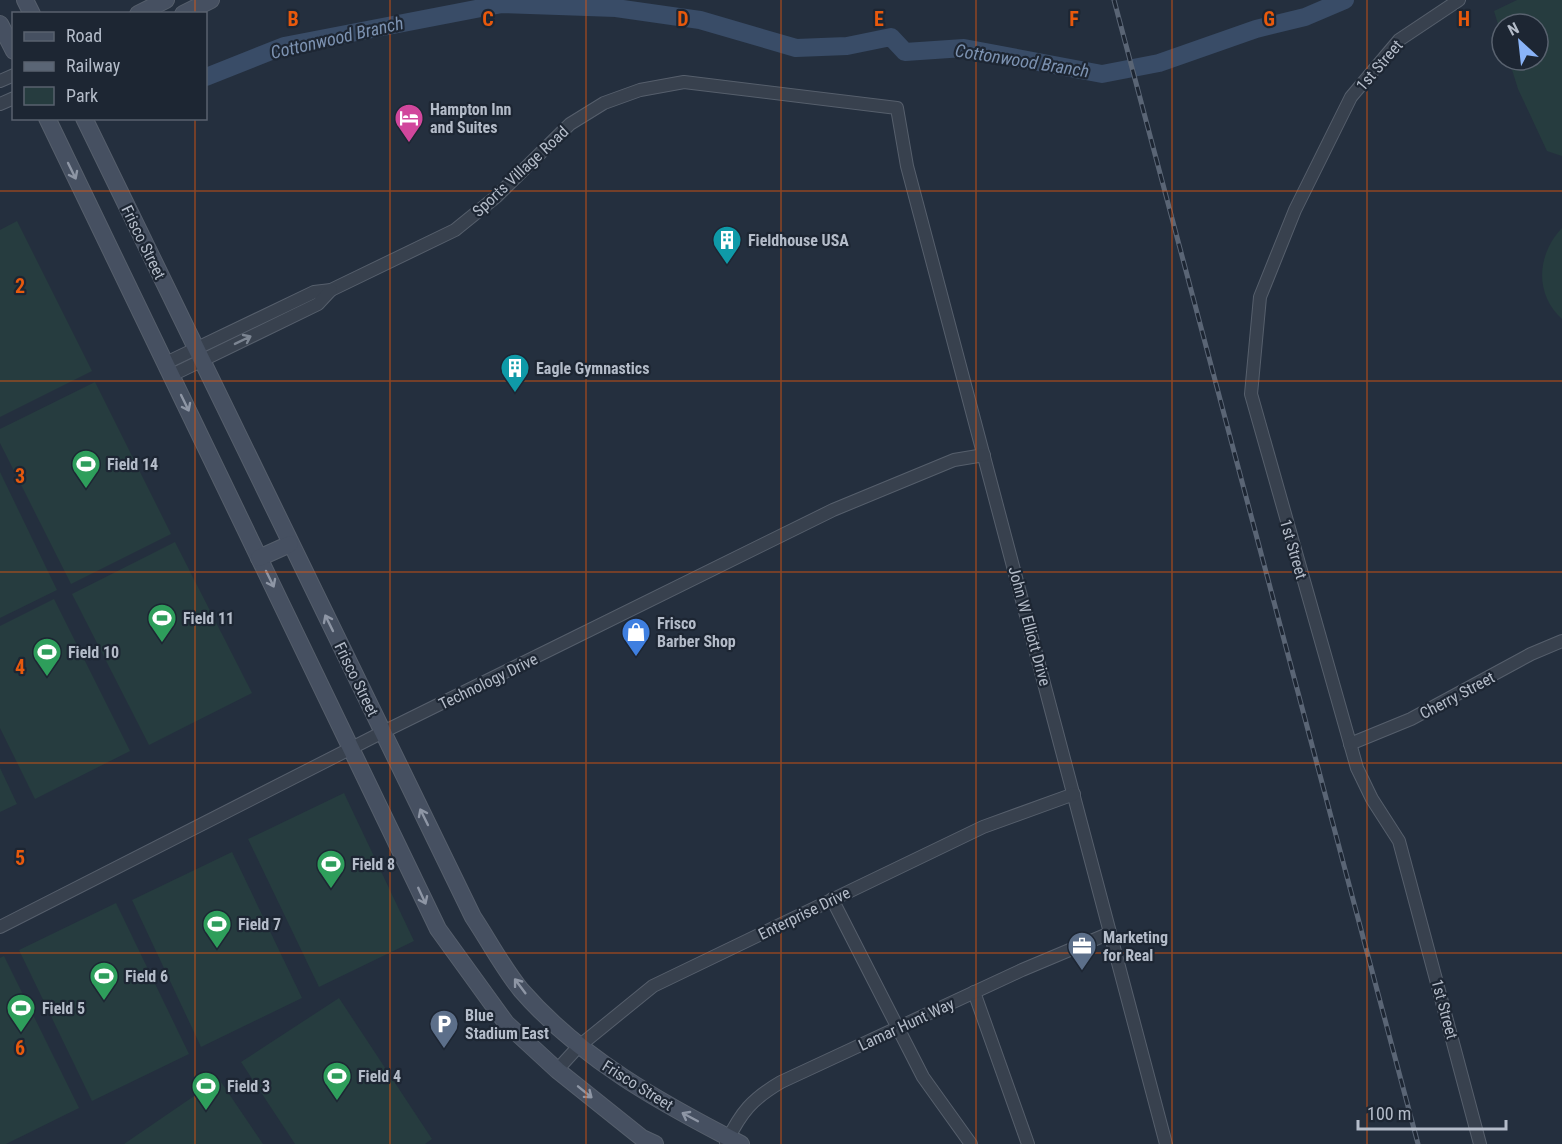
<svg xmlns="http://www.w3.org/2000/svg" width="1562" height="1144" font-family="'Roboto Condensed',sans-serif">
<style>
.green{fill:#263c3f}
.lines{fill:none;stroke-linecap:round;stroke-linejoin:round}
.river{stroke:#394c67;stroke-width:18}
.street-casing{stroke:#565f6c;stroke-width:14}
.secondary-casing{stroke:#565f6c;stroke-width:18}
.street{stroke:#38414e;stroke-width:12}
.secondary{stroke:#465061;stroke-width:16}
.rail-casing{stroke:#5a6575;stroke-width:5}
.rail{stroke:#1d2633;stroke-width:3;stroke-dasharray:9;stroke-linecap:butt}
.oneway{stroke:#8e96a5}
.oneway2{stroke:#7c8592}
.grid{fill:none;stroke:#e8590c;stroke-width:1.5;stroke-opacity:0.55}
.labels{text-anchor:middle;stroke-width:4.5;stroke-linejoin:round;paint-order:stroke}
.street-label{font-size:16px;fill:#b4bcc9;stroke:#1d2633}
.poi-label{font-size:16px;font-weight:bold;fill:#b4bcc9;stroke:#1d2633;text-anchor:start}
.water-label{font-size:18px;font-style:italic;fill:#7c92b1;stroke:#1d2633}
.grid-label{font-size:20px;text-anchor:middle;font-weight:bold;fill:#e8590c;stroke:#1d2633;stroke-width:4.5;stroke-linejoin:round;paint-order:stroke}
</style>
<rect width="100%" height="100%" fill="#242f3e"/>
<g class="green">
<path d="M1517 0H1562V156L1547 151 1518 89 1509 60H1538V24H1502V37L1494 11Z"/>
<path d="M17 221 92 371 0 417V230Z"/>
<path d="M1562 228V319C1534 294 1537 254 1562 228Z"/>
<path d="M95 382 171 534 71 584 0 443V429Z"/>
<path d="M0 472 57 590 0 618Z"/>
<path d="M175 542 252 693 149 745 72 594Z"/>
<path d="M54 599 130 751 35 799 0 728V626Z"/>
<path d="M0 768 17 804 0 812Z"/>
<path d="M344 793 414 941 319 987 248 839Z"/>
<path d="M232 852 302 998 201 1047 132 900Z"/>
<path d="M116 903 189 1054 92 1101 19 950Z"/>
<path d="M4 956 79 1108 6 1144H0V958Z"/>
<path d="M339 998 432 1139 425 1144H295L241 1062Z"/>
<path d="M219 1079 263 1144H124Z"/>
</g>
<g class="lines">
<path class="river" d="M206 77 284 46 502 4 616 8 700 20 796 48 847 46 891 37 905 52 964 48 1102 74 1159 63 1256 29 1305 17 1345 0"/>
<g class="street-casing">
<g id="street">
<path d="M1459 0 1399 40 1351 97 1295 210 1260 297 1251 394 1357 768 1372 799 1399 841 1480 1144"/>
<path d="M0 81 14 75"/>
<path d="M0 104 14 98"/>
<path d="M166 363 314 292 331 290 455 230 497 196 570 124 604 103 640 90 684 82 897 108 907 166 1166 1144"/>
<path d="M172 375 318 304 331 290"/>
<path d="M1350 744 1411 719 1531 654 1562 641"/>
<path d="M832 899 923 1077 971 1144"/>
<path d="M0 927 383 732 833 510 954 460 984 455"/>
<path d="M974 992 1028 1144"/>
<path d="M557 1070 578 1047 653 986 983 827 1074 794"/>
<path d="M726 1143C741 1112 752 1099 781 1082L1022 970 1110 933"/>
</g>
</g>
<g class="secondary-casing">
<g id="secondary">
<path d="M25 0 32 14"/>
<path d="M138 14 166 0"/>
<path d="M183 14 211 0"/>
<path d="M0 24 14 51"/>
<path d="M47 118 438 929 506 1023 557 1070 642 1138 655 1144"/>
<path d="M84 118 473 917C489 941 503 968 521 990 581 1059 661 1103 741 1144"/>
<path d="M259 558 290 544"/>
</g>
</g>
<use href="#street" class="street"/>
<use href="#secondary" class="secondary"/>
<g class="rail-casing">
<path id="rail" d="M1114 0 1418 1144"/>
</g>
<use href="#rail" class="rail"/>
</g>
<defs><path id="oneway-shaft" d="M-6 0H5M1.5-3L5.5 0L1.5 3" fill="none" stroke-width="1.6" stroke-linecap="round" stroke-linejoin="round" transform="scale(1.5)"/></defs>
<g class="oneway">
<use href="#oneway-shaft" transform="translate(72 171) rotate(64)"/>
<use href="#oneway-shaft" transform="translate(185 403) rotate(64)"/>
<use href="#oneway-shaft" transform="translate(270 579) rotate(64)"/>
<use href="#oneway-shaft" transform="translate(329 623) rotate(-116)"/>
<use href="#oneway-shaft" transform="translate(424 817) rotate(-116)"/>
<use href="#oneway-shaft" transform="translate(422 896) rotate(65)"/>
<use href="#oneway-shaft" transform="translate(520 986) rotate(-127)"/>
<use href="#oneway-shaft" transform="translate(585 1092) rotate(39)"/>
<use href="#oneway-shaft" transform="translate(690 1117) rotate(-152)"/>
</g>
<use class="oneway2" href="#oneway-shaft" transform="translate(243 340) rotate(-26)"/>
<path class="grid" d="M195 0V14M390 0V1144M586 0V1144M781 0V1144M976 0V1144M1172 0V1144M1367 0V1144M195 118V1144M0 191H1562M0 381H1562M0 572H1562M0 763H1562M0 953H1562"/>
<defs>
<g id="hotel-pin" transform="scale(1.5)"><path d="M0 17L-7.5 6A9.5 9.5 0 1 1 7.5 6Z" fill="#d1479c" stroke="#1d2633"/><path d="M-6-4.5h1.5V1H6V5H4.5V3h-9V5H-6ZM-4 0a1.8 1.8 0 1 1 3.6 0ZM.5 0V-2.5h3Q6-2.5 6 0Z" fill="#fff"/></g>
<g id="building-pin" transform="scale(1.5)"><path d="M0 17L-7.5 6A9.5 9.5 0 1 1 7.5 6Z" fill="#0f9aa8" stroke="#1d2633"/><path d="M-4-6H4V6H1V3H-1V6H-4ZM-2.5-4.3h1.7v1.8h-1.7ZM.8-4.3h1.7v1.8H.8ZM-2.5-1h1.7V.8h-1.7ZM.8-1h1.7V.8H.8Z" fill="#fff"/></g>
<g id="stadium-pin" transform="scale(1.5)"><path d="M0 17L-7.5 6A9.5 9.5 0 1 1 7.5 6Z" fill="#2e9e5b" stroke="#1d2633"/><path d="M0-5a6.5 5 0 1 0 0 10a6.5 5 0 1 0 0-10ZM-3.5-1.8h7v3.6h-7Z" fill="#fff"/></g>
<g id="shop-pin" transform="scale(1.5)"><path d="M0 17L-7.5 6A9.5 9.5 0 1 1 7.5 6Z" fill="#3f7fe0" stroke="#1d2633"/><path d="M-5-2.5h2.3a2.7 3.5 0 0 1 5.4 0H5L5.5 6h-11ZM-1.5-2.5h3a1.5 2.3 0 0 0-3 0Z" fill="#fff"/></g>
<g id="office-pin" transform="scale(1.5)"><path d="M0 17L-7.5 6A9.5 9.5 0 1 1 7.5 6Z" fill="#5c6f8a" stroke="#1d2633"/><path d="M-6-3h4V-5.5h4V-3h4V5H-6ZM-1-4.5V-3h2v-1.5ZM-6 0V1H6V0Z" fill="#fff"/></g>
<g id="parking-pin" transform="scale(1.5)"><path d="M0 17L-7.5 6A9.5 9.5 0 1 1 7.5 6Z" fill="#5c6f8a" stroke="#1d2633"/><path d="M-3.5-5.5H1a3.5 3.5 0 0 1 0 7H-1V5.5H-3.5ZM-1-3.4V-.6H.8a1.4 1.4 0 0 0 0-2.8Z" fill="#fff"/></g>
</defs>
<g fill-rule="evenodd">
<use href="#hotel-pin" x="409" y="118"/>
<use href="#building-pin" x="727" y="240"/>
<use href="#building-pin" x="515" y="368"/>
<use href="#stadium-pin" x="86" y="464"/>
<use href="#stadium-pin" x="162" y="618"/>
<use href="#shop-pin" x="636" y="632"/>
<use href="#stadium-pin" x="47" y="652"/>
<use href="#stadium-pin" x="331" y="864"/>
<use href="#stadium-pin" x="217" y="924"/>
<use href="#office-pin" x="1082" y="946"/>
<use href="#stadium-pin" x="104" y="976"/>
<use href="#stadium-pin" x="21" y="1008"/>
<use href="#parking-pin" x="444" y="1024"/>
<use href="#stadium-pin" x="337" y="1076"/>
<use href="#stadium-pin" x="206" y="1086"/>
</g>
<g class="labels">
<g class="street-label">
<text transform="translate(1379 65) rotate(-49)" y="6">1st Street</text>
<text transform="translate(520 171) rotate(-43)" y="6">Sports Village Road</text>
<text transform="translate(144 242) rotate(64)" y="6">Frisco Street</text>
<text transform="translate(1294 549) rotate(74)" y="6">1st Street</text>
<text transform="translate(1030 626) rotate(75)" y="6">John W Elliott Drive</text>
<text transform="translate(357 679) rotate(64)" y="6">Frisco Street</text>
<text transform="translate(488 681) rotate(-26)" y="6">Technology Drive</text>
<text transform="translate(1457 695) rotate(-28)" y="6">Cherry Street</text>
<text transform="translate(804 913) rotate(-26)" y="6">Enterprise Drive</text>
<text transform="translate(1445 1009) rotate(75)" y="6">1st Street</text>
<text transform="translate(906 1024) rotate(-25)" y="6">Lamar Hunt Way</text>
<text transform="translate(638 1085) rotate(32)" y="6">Frisco Street</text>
</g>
<g class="poi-label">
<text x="430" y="115">Hampton Inn<tspan x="430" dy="18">and Suites</tspan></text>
<text x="748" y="246">Fieldhouse USA</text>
<text x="536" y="374">Eagle Gymnastics</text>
<text x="107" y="470">Field 14</text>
<text x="183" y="624">Field 11</text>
<text x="657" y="629">Frisco<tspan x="657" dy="18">Barber Shop</tspan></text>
<text x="68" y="658">Field 10</text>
<text x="352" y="870">Field 8</text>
<text x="238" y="930">Field 7</text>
<text x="1103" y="943">Marketing<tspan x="1103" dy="18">for Real</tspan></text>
<text x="125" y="982">Field 6</text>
<text x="42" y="1014">Field 5</text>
<text x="465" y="1021">Blue<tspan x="465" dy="18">Stadium East</tspan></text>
<text x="358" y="1082">Field 4</text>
<text x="227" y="1092">Field 3</text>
</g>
<g class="water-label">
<text transform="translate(337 38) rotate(-13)" y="6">Cottonwood Branch</text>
<text transform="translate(1022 61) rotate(9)" y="6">Cottonwood Branch</text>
</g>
</g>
<g class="grid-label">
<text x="293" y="26">B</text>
<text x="488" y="26">C</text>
<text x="683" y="26">D</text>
<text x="879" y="26">E</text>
<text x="1074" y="26">F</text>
<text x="1269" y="26">G</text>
<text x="1464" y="26">H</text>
<text x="20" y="293">2</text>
<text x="20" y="483">3</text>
<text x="20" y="674">4</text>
<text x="20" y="865">5</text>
<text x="20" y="1055">6</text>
</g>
<rect x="12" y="12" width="195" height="108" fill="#1d2633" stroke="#59626f" stroke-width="1.5"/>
<rect x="24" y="32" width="30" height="9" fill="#465061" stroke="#59626f" stroke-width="1.5"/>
<text x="66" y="42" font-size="18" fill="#b4bcc9">Road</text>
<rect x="24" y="62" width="30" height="9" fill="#5a6575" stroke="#59626f" stroke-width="1.5"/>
<text x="66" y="72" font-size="18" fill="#b4bcc9">Railway</text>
<rect x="24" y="87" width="30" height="18" fill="#263c3f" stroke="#59626f" stroke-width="1.5"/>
<text x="66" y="102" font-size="18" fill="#b4bcc9">Park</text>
<g transform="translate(1520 42) rotate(333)"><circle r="28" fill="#1d2633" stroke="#59626f" stroke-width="1.5"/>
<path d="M0-4.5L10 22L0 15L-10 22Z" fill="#8ab4f8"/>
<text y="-9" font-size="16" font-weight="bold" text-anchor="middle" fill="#b4bcc9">N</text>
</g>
<path d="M1358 1120v9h148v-9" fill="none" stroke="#b4bcc9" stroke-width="3"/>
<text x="1367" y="1120" font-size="18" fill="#b4bcc9" stroke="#1d2633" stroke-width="4.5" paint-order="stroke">100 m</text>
</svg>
